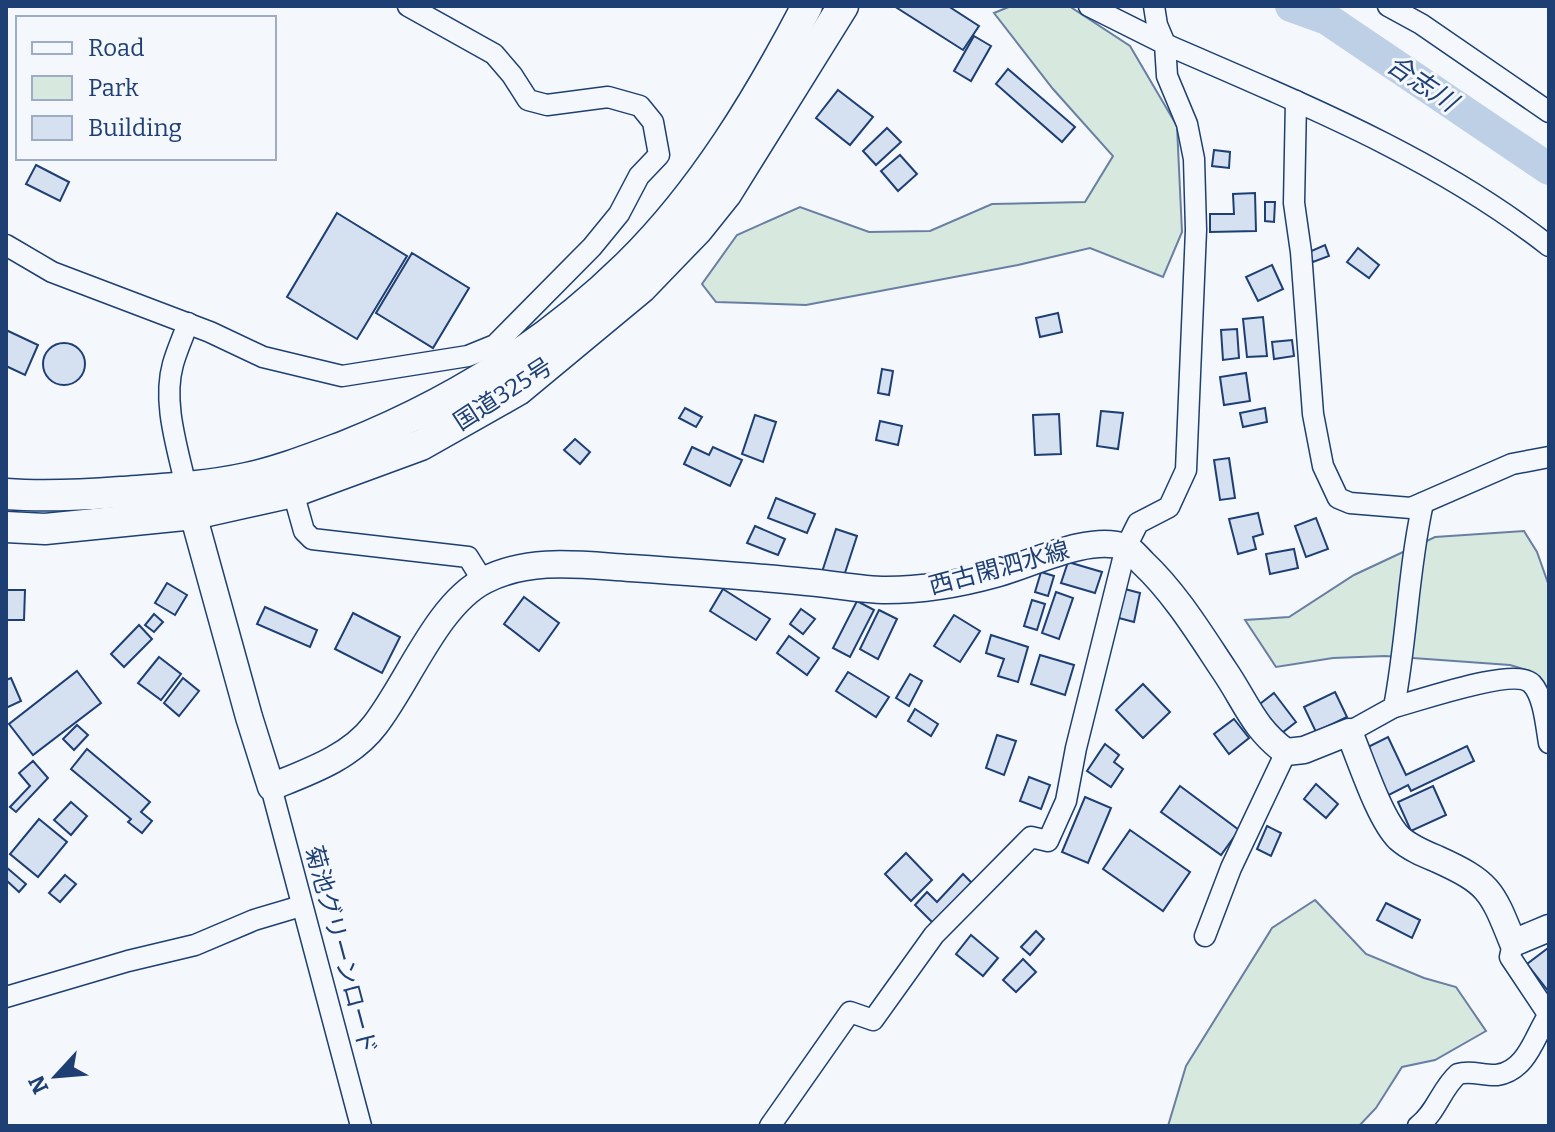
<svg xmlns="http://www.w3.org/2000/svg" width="1555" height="1132" font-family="Bitter,'Noto Sans JP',serif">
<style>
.green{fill:#d7e8df;stroke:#687fa3;stroke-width:2}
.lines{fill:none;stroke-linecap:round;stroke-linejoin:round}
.river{stroke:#bed0e5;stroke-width:32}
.building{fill:#d5e0f0;stroke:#1d3f73;stroke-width:2}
.minor-casing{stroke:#1d3f73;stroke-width:23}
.major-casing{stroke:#1d3f73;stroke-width:29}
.highway-casing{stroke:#1d3f73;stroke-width:33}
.minor{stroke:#f4f7fb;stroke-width:20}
.major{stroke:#f4f7fb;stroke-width:26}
.highway{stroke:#f4f7fb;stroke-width:30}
.labels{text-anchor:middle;stroke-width:6;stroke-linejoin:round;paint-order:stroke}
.street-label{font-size:24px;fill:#1d3f73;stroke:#f4f7fb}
.water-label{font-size:26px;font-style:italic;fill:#1d3f73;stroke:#f4f7fb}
</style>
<rect width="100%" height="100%" fill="#f4f7fb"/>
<g class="green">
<path d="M1011 6H1069L1130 46 1177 126 1182 232 1163 277 1090 248 1018 265 806 305 716 302 702 284 737 235 800 207 869 232 930 231 992 204 1085 202 1113 156 1053 89 994 13Z"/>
<path d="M1524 531 1537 552 1549 586V690L1530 671 1510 665 1385 656 1333 658 1276 667 1245 620 1289 617 1354 575 1435 537Z"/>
<path d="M1315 900 1366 954 1424 978 1456 987 1486 1031 1435 1060 1402 1067 1376 1108 1359 1126H1168L1186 1066 1272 928Z"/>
</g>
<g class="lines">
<path class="river" d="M1291 6 1327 19 1549 169"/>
</g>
<g class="building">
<path d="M894 6H948L979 26 963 50Z"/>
<path d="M974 36 991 46 971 81 954 71Z"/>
<path d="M1008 69 1075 127 1062 142 996 84Z"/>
<path d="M838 90 873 117 850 145 816 118Z"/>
<path d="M887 128 901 142 876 165 863 151Z"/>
<path d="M1214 150 1230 152 1229 168 1212 166Z"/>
<path d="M900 155 917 174 898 191 881 171Z"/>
<path d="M36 165 69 182 60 201 26 184Z"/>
<path d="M1255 193 1256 231 1210 232V214H1234L1233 194Z"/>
<path d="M1265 202H1275L1274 222 1265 221Z"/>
<path d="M337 213 407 256 357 339 287 297Z"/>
<path d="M1325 245 1329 256 1313 262 1309 252Z"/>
<path d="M1358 248 1379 265 1369 278 1347 262Z"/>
<path d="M412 253 469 288 433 348 376 313Z"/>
<path d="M1272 265 1283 289 1258 301 1246 277Z"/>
<path d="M1058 313 1062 332 1040 337 1036 318Z"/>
<path d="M1263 317 1267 356 1247 357 1243 319Z"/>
<path d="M1237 329 1239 358 1223 360 1221 330Z"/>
<path d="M6 330 38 345 25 375 6 366Z"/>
<path d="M1292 340 1294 356 1274 359 1272 342Z"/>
<circle cx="64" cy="364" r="21"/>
<path d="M882 369 893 371 889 395 878 393Z"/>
<path d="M1246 373 1250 401 1224 405 1220 377Z"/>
<path d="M685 408 702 417 696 427 679 418Z"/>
<path d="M1265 408 1267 422 1243 427 1240 413Z"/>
<path d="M1101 411 1123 413 1118 449 1097 446Z"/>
<path d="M1059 414 1061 454 1035 455 1033 415Z"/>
<path d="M755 415 776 422 763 462 742 454Z"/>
<path d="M880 421 902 426 898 445 876 440Z"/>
<path d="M575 439 590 452 580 464 564 450Z"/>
<path d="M692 447 709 455 713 447 742 460 730 486 684 464Z"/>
<path d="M1229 458 1235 498 1220 500 1214 460Z"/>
<path d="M776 498 815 514 807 533 768 518Z"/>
<path d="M1258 513 1263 534 1253 537 1256 549 1238 554 1229 519Z"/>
<path d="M1316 518 1328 549 1306 557 1295 526Z"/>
<path d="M755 526 785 539 778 555 747 543Z"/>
<path d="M836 529 857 536 843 579 822 572Z"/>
<path d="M1294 549 1298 568 1270 574 1266 554Z"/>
<path d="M1068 562 1102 572 1095 593 1061 583Z"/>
<path d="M1041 572 1054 576 1048 596 1035 592Z"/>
<path d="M167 583 187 595 175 615 155 603Z"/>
<path d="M1121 588 1140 593 1134 622 1115 617Z"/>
<path d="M723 589 770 619 756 640 710 611Z"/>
<path d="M6 590H25L24 620H6Z"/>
<path d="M1056 592 1073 598 1059 639 1042 633Z"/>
<path d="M524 597 559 623 539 651 504 624Z"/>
<path d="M1032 600 1045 604 1037 630 1024 626Z"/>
<path d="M857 601 874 610 850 657 833 648Z"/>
<path d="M265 607 317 630 310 647 257 624Z"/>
<path d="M801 609 815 619 803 634 790 624Z"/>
<path d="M879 610 897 619 878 659 860 649Z"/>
<path d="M353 613 400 637 382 673 335 649Z"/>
<path d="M154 614 163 622 154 632 145 625Z"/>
<path d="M954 615 980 631 960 662 934 646Z"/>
<path d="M139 625 152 639 124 667 111 654Z"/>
<path d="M991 635 1028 647 1018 682 998 676 1004 659 986 653Z"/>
<path d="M789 636 819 658 807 675 777 653Z"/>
<path d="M1040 655 1074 665 1065 695 1031 684Z"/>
<path d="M159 657 181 674 161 700 138 683Z"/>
<path d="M77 671 101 703 33 755 9 724Z"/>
<path d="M848 672 889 697 876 717 836 691Z"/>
<path d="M910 674 922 681 909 706 896 698Z"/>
<path d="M11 678 21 701 6 708V680Z"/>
<path d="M183 678 199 691 179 716 164 703Z"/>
<path d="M1143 684 1170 712 1143 738 1116 710Z"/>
<path d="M1335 692 1347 717 1316 732 1304 707Z"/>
<path d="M1274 693 1296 722 1278 736 1256 707Z"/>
<path d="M915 709 938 724 931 736 908 721Z"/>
<path d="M1234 719 1249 738 1229 754 1214 734Z"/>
<path d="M77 725 88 735 74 750 63 739Z"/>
<path d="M997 735 1016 741 1004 775 986 768Z"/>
<path d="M1388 737 1406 775 1467 746 1474 761 1411 791 1408 785 1385 797 1362 750Z"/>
<path d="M1105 744 1119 755 1114 762 1123 769 1111 787 1087 771Z"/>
<path d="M87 749 150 802 141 812 152 821 142 833 128 822 131 819 71 769Z"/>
<path d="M33 761 48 778 16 812 10 807 30 786 19 773Z"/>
<path d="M1029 777 1050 785 1041 809 1020 801Z"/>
<path d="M1316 784 1338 804 1326 818 1304 799Z"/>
<path d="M1180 786 1239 830 1221 855 1161 812Z"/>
<path d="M1433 786 1446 815 1411 831 1398 802Z"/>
<path d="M1085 797 1111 808 1088 863 1062 852Z"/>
<path d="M71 802 87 816 71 835 54 820Z"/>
<path d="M39 819 67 842 38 877 10 854Z"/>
<path d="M1267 826 1281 833 1271 856 1257 849Z"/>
<path d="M1130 830 1190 872 1163 911 1103 869Z"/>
<path d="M906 853 932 880 911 901 885 874Z"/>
<path d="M6 867 26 884 19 892 6 880Z"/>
<path d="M963 874 974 885 936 926 915 905 927 892 937 902Z"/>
<path d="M65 875 76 884 60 902 49 893Z"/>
<path d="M1386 903 1420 920 1412 938 1377 920Z"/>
<path d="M1036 931 1044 939 1030 955 1021 947Z"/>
<path d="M971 935 998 958 983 976 956 954Z"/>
<path d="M1548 948 1549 949V992L1527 964Z"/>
<path d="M1023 959 1036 972 1016 992 1003 980Z"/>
</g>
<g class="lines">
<g class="minor-casing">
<g id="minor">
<path d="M1154 6 1157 25 1165 44C1298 102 1434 156 1549 246"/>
<path d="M1388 6 1421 24 1549 112"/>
<path d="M1296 101 1294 203 1301 252 1313 414 1323 466 1338 498 1350 503 1411 508 1512 464 1549 457"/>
<path d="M6 245 52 272 210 332 263 357 342 376 468 356 495 345 592 247 619 214 639 176 659 155 653 122 640 106 608 97 547 105 528 100 512 75 494 54 408 6"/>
<path d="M186 487C178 449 162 403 173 364 177 350 183 337 188 323"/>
<path d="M293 492 304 531 312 539 468 557 483 581"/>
<path d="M1394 707C1419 701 1515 666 1532 684 1544 697 1546 726 1549 743"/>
<path d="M1349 732 1394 707C1407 640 1408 570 1423 503"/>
<path d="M271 787 361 1126"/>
<path d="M1205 936 1231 868 1286 752"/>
<path d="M1513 943 1510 957 1548 1014"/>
<path d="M6 997 128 961 195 945 254 920 301 906"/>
<path d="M770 1126 850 1012 873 1020 934 935 1031 837 1048 841 1066 801 1076 748 1126 547 1138 523 1169 507 1186 470 1196 230 1194 159 1187 124 1167 76 1165 44 1089 6"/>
<path d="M1418 1126C1436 1113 1441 1089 1458 1074 1471 1070 1484 1076 1497 1075 1527 1071 1535 1035 1549 1014"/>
</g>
</g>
<g class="major-casing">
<path id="major" d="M188 496 249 717 271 787C308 772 350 758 375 725 408 683 437 604 485 580 530 557 582 565 630 568 689 572 748 576 807 582 833 584 860 590 886 590 923 590 959 584 995 574 1030 565 1088 534 1125 547 1131 549 1138 558 1143 563 1175 593 1200 634 1224 670 1246 702 1253 728 1286 752L1304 750 1349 732C1361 760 1379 818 1399 838 1410 848 1425 854 1437 859 1490 883 1492 891 1513 943L1549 928"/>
</g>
<g class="highway-casing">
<g id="highway">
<path d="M6 494C45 497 82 495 121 492 163 489 206 487 247 478 280 471 313 458 345 446 450 404 548 344 629 264 703 191 759 98 807 6"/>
<path d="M6 527 45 529 194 514 293 492 421 445 518 390 641 288 698 229 726 194 843 6"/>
</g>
</g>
<use href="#minor" class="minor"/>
<use href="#major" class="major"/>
<use href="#highway" class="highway"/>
</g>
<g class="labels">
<g class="street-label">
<text transform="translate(503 394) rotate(-33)" y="8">国道325号</text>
<text transform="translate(999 568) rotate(-15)" y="8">西古閑泗水線</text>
<text transform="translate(341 950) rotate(75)" y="8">菊池グリーンロード</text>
</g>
<g class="water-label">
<text transform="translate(1422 83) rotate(34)" y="9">合志川</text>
</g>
</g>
<rect width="1555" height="1132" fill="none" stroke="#1d3f73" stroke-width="16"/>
<rect x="16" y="16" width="260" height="144" fill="#f4f7fb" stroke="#9eadc5" stroke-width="2"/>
<rect x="32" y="42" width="40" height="12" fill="#f4f7fb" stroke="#9eadc5" stroke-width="2"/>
<text x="88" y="56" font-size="24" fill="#1d3f73">Road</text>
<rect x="32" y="76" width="40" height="24" fill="#d7e8df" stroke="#9eadc5" stroke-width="2"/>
<text x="88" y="96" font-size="24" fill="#1d3f73">Park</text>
<rect x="32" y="116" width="40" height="24" fill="#d5e0f0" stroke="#9eadc5" stroke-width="2"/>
<text x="88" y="136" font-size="24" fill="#1d3f73">Building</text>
<g transform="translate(56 1076) rotate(244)" stroke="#f4f7fb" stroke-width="6" paint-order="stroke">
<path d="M0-6L14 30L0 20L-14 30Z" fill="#1d3f73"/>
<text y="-12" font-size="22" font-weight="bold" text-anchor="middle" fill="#1d3f73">N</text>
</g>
</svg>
